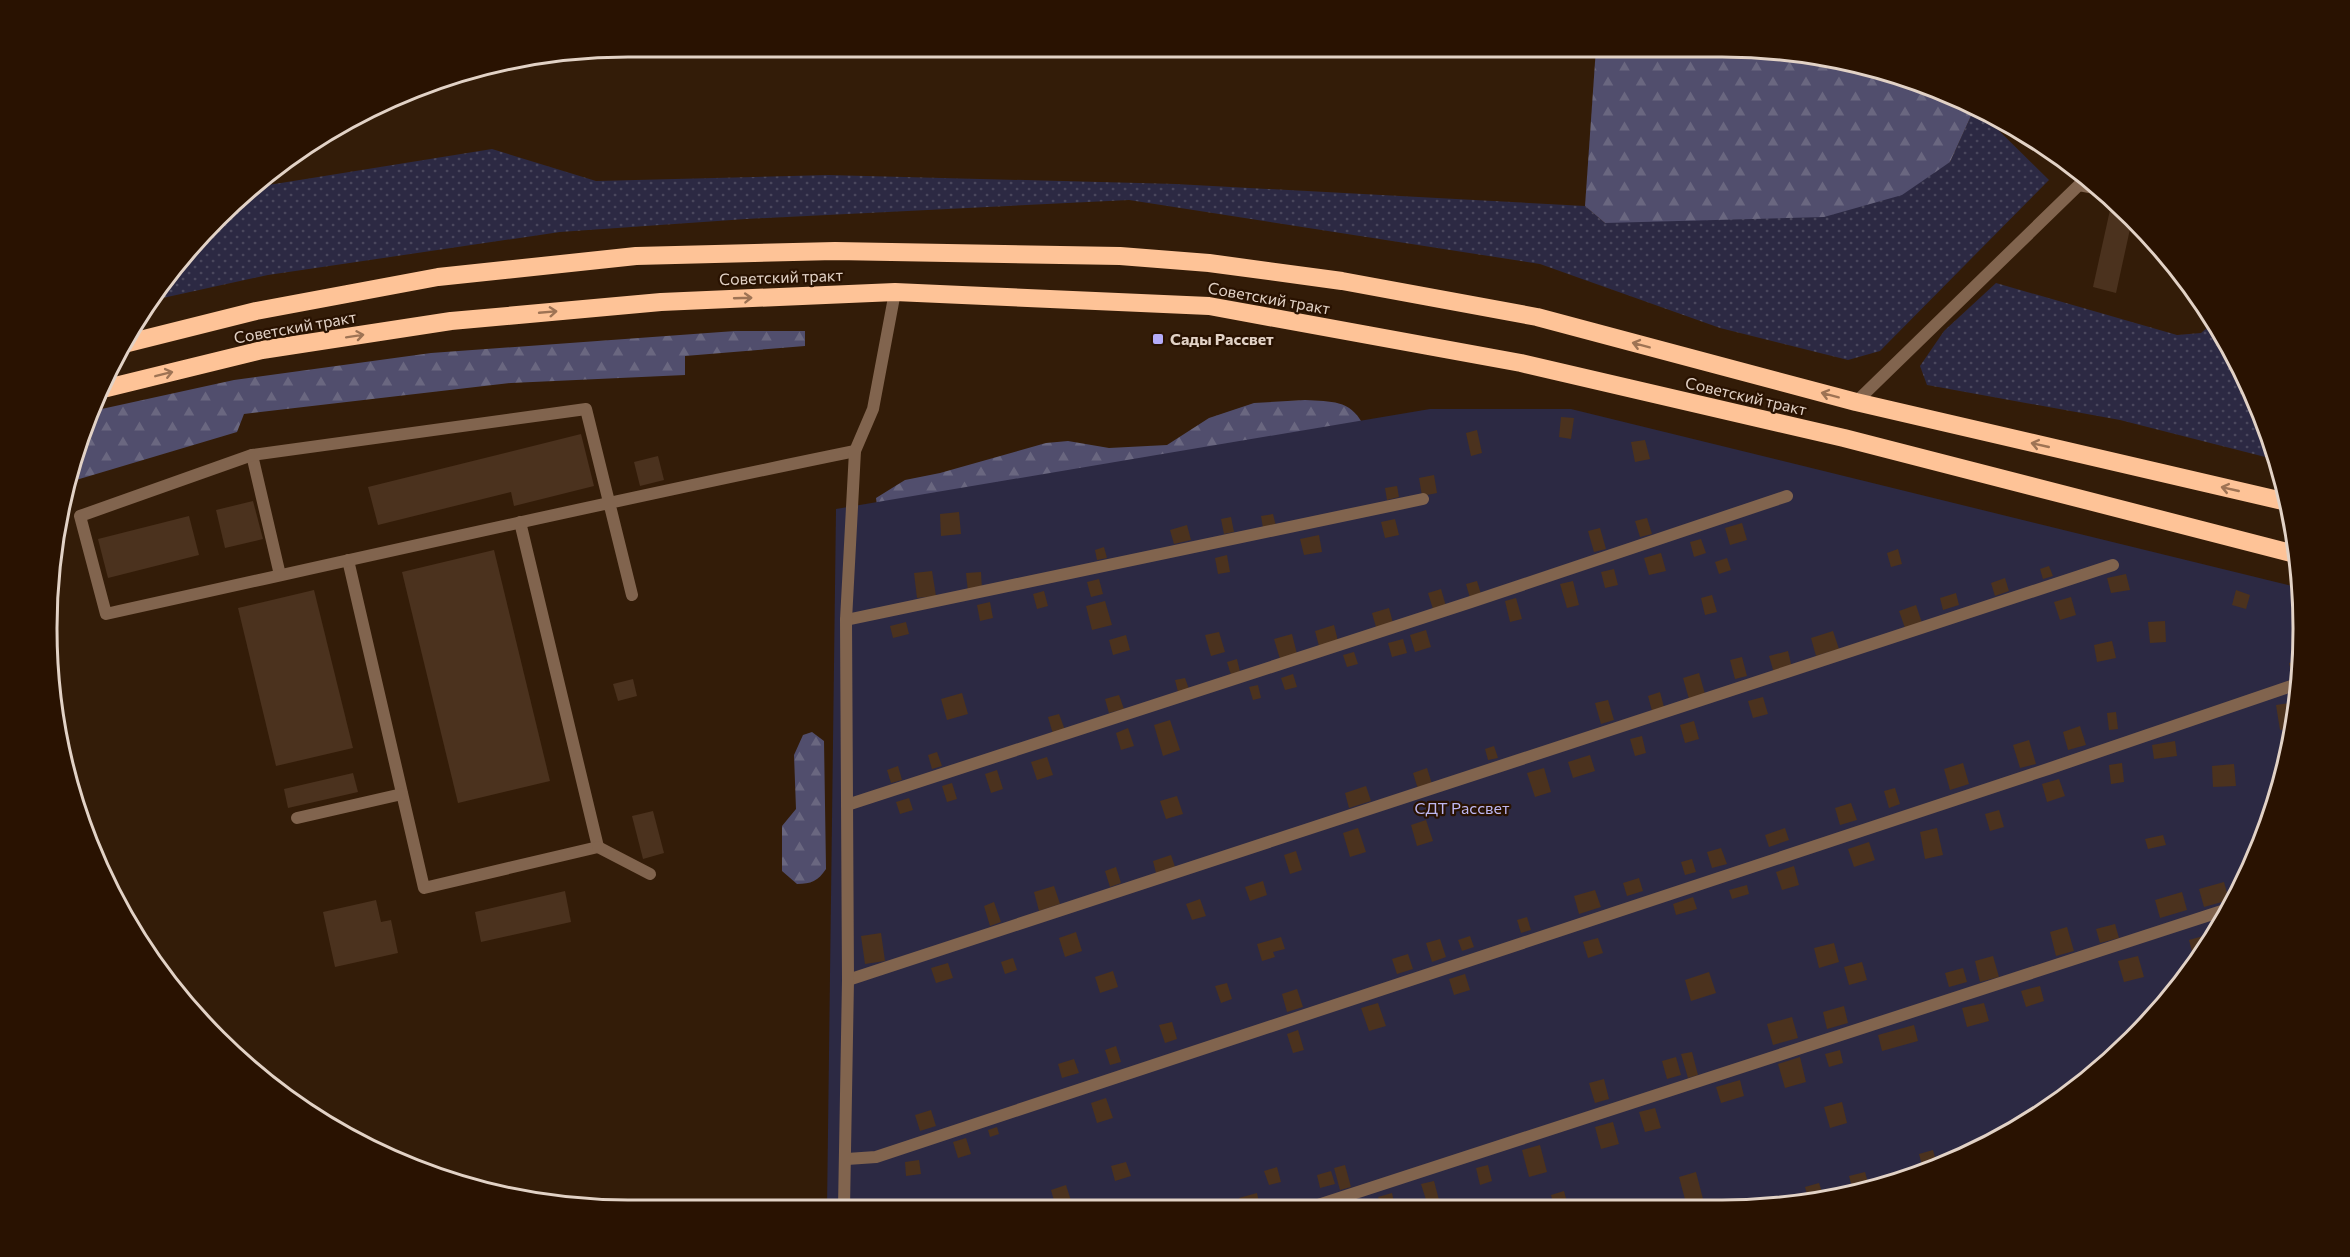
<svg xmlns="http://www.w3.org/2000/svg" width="2350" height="1257" font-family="Commissioner,sans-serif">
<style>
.grass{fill:url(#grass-dots)}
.forest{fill:url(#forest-firs)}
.green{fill:#2c2943}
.building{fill:#4b321e}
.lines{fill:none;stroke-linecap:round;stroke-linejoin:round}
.lane{stroke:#81644e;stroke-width:12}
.highway{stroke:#fec397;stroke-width:18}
.oneway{stroke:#9e7354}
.poi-dot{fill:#b5acf9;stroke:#291201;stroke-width:2}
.labels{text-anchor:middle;stroke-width:4.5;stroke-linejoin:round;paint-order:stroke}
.street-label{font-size:16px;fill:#e2d2c6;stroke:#291201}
.poi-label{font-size:16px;font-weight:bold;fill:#e2d2c6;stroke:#291201;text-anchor:start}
.park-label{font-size:16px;fill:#bdb7f1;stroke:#291201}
.rim{fill:none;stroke:#e2d2c6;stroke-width:3}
</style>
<defs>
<pattern id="grass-dots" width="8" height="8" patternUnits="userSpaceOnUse" patternTransform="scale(1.5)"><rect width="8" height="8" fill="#2c2943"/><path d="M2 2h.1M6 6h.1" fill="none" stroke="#4a475d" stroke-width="1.8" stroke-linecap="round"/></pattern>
<pattern id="forest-firs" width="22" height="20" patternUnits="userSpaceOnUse" patternTransform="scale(1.5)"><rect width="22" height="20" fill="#514e6d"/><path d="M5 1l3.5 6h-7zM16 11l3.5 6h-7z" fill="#6a6780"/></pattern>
</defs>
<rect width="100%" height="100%" fill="#331c08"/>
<g class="grass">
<path d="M1975 107 2049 180 1880 351 1848 360 1720 328 1540 264 1129 200 746 219 560 232 268 275 149 301 256 187 492 149 596 181 828 175 1176 184 1585 206 1605 223 1950 162Z"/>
<path d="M1996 283 2177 335 2201 333 2214 322 2226 338 2273 442 2277 460 2120 420 1927 385 1920 366 1944 331Z"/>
</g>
<g class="forest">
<path d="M1596 48H1759L1872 66 1973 104 1975 107 1950 162 1902 195 1824 217 1605 223 1585 206Z"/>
<path d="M735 331H805V346L685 356V375L511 383 244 414 237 432 66 483 97 410 234 380 431 353Z"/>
<path d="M1305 400C1332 402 1349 399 1363 424L877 506 876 498 905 480 940 473 1046 443 1068 441 1109 448 1167 445 1209 418 1254 403Z"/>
<path d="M812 732 824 741 826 869C818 881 811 884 797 884L782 871V826L796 809 794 755 803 735Z"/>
</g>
<path class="green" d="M1430 409H1571L2300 588 2302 667 2284 779 2243 886 2159 1012 2076 1090 1944 1166 1798 1205 827 1209 836 509Z"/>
<g class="building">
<path d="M2112 201 2132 220 2116 293 2093 287Z"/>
<path d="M1561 417 1574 418 1571 439 1559 437Z"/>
<path d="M1477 430 1482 453 1471 456 1466 433Z"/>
<path d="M581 434 594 486 514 506 511 492 378 525 368 487Z"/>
<path d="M1645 440 1650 459 1635 462 1631 442Z"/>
<path d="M658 456 664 480 640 486 634 462Z"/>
<path d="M1434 475 1437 493 1422 496 1419 478Z"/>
<path d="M1397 486 1399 497 1387 500 1385 488Z"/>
<path d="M253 501 263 539 225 548 216 510Z"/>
<path d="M959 512 961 534 941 536 940 514Z"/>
<path d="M1273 514 1276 526 1263 528 1261 516Z"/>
<path d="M189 516 199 555 108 578 98 539Z"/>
<path d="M1231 517 1234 532 1224 534 1221 519Z"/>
<path d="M1647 518 1652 534 1640 537 1635 521Z"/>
<path d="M1395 519 1399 535 1385 538 1381 522Z"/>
<path d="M1742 523 1747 540 1730 545 1725 528Z"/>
<path d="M1187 525 1191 540 1174 544 1170 530Z"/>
<path d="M1600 528 1606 549 1594 552 1588 531Z"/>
<path d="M1319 535 1322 552 1304 555 1300 539Z"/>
<path d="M1701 539 1706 553 1694 557 1690 542Z"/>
<path d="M1104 547 1107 558 1097 560 1095 550Z"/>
<path d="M1898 549 1902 564 1891 567 1887 553Z"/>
<path d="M494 550 550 781 458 803 402 572Z"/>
<path d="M1661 553 1666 571 1649 575 1644 558Z"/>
<path d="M1227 555 1230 572 1218 574 1215 558Z"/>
<path d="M1727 558 1731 570 1719 574 1715 562Z"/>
<path d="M2049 566 2053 576 2043 579 2040 569Z"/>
<path d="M1614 569 1618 585 1605 588 1601 572Z"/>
<path d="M932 571 936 596 917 598 914 573Z"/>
<path d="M981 572 982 590 968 592 966 573Z"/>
<path d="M2126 574 2130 590 2111 593 2107 578Z"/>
<path d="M2005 578 2009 591 1995 596 1991 583Z"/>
<path d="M1099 579 1103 594 1091 597 1087 582Z"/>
<path d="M1477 581 1481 594 1470 598 1466 584Z"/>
<path d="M1573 581 1579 605 1567 608 1560 584Z"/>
<path d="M1441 589 1446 606 1433 609 1428 593Z"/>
<path d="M314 590 353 748 276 766 238 608Z"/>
<path d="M2236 590 2250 595 2246 609 2232 605Z"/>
<path d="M1044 591 1048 606 1037 609 1033 594Z"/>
<path d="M1956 593 1959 605 1943 610 1940 598Z"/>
<path d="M1712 595 1717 612 1705 615 1701 598Z"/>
<path d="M2071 597 2076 615 2060 620 2054 602Z"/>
<path d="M1516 598 1522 619 1510 622 1505 601Z"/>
<path d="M1105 601 1112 625 1092 630 1086 606Z"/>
<path d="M990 602 993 618 980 621 977 605Z"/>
<path d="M1916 605 1922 623 1905 628 1899 611Z"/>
<path d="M1389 608 1393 623 1376 627 1372 613Z"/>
<path d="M2165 621 2166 642 2150 643 2148 622Z"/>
<path d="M906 622 909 634 893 638 890 626Z"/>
<path d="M1334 625 1338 641 1319 646 1315 631Z"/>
<path d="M1426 630 1431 647 1415 652 1410 635Z"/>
<path d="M1833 631 1839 649 1816 656 1811 638Z"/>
<path d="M1219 632 1225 652 1211 656 1205 635Z"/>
<path d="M1292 634 1297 654 1280 659 1274 639Z"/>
<path d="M1126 635 1130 650 1113 655 1109 640Z"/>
<path d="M1403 639 1407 653 1392 657 1388 643Z"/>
<path d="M2112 641 2116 658 2097 662 2094 645Z"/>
<path d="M1788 651 1792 668 1774 673 1769 656Z"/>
<path d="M1354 652 1358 664 1347 667 1343 655Z"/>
<path d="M1742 657 1747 676 1735 679 1730 660Z"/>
<path d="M1237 659 1240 672 1231 675 1227 662Z"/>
<path d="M2300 660 2301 672 2292 675 2289 663Z"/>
<path d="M1699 673 1705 694 1689 699 1683 678Z"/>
<path d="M1293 674 1297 687 1285 690 1281 678Z"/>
<path d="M1185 678 1189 689 1178 692 1175 680Z"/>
<path d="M633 679 637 696 618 701 613 684Z"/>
<path d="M1258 685 1261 698 1253 700 1249 687Z"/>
<path d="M1660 692 1664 707 1652 711 1648 696Z"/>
<path d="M962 693 968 714 947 720 941 699Z"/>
<path d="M1119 695 1124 709 1109 713 1105 699Z"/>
<path d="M1763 697 1768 714 1753 718 1748 701Z"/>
<path d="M1608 700 1614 720 1601 724 1595 703Z"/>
<path d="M2289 703 2292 728 2280 730 2276 705Z"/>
<path d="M2116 712 2118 729 2109 730 2107 713Z"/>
<path d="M1059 714 1065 730 1053 734 1048 717Z"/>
<path d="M1170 720 1180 750 1163 756 1154 725Z"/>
<path d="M1694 721 1699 739 1685 743 1680 725Z"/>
<path d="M2080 726 2086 745 2068 750 2063 732Z"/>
<path d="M1128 728 1134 746 1121 750 1116 733Z"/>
<path d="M1642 736 1646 753 1635 756 1630 739Z"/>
<path d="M2029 740 2036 764 2020 768 2013 745Z"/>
<path d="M2175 741 2177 756 2154 759 2152 745Z"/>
<path d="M1494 746 1498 758 1488 760 1485 749Z"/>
<path d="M937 752 942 766 932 769 928 755Z"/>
<path d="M1590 755 1595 771 1573 778 1568 762Z"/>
<path d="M1047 757 1053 775 1037 780 1031 762Z"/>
<path d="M1963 763 1969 784 1950 790 1944 769Z"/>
<path d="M2122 763 2124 782 2111 784 2109 765Z"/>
<path d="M2234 764 2236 786 2213 787 2212 766Z"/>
<path d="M898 766 902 780 891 783 887 770Z"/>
<path d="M1427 768 1432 784 1418 789 1413 773Z"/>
<path d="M1544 768 1551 792 1535 797 1527 773Z"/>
<path d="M997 770 1003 789 991 793 985 774Z"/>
<path d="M353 773 358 792 288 808 284 789Z"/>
<path d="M2059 779 2065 796 2047 802 2042 784Z"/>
<path d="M952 783 957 799 947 802 942 786Z"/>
<path d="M1366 786 1371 801 1349 808 1345 793Z"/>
<path d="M1895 788 1900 804 1889 808 1884 791Z"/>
<path d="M1177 796 1183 814 1166 819 1160 801Z"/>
<path d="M909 798 913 810 900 814 896 802Z"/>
<path d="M1851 803 1857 820 1840 825 1835 808Z"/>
<path d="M1999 810 2004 827 1990 831 1985 814Z"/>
<path d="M653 811 664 853 643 859 632 816Z"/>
<path d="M1426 820 1433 841 1417 846 1411 825Z"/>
<path d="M1358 828 1366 852 1350 857 1343 833Z"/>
<path d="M1785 828 1789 840 1769 847 1765 835Z"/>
<path d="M1937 828 1943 855 1925 859 1920 832Z"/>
<path d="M2163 835 2166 845 2148 849 2145 839Z"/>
<path d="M1869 842 1875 860 1854 867 1848 849Z"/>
<path d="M1721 848 1727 864 1712 868 1707 852Z"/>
<path d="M1296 851 1302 870 1290 874 1284 855Z"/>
<path d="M1171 855 1175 867 1156 873 1153 861Z"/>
<path d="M1692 859 1696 872 1685 875 1681 862Z"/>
<path d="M1794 866 1799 885 1782 890 1776 872Z"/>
<path d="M1116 867 1121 883 1110 887 1105 871Z"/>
<path d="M1639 878 1643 891 1627 896 1623 883Z"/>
<path d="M1263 881 1267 895 1250 901 1245 887Z"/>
<path d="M2224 882 2229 900 2204 907 2199 889Z"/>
<path d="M1747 885 1749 894 1732 899 1729 890Z"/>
<path d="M1054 886 1060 904 1039 911 1034 892Z"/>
<path d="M1595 890 1601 907 1579 914 1574 896Z"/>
<path d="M565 891 571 922 481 942 475 912Z"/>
<path d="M2182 892 2187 910 2160 918 2155 900Z"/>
<path d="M1693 897 1697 909 1676 915 1673 904Z"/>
<path d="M1200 899 1206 916 1192 920 1186 904Z"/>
<path d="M376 900 381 922 391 920 398 953 335 967 323 912Z"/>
<path d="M994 902 1001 922 990 926 984 906Z"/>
<path d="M1527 917 1531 930 1521 933 1517 920Z"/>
<path d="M2115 924 2119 938 2100 943 2096 929Z"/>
<path d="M2067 927 2074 951 2056 956 2050 932Z"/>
<path d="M1076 932 1082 951 1065 957 1059 938Z"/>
<path d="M881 933 885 961 865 964 861 936Z"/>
<path d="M2207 935 2208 939 2194 959 2189 940Z"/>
<path d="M1470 936 1474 947 1462 951 1458 940Z"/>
<path d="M1281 937 1285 949 1273 952 1275 957 1262 961 1257 944Z"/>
<path d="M1598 938 1603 953 1588 958 1583 942Z"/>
<path d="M1440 939 1446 957 1432 962 1426 943Z"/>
<path d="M1834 943 1839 962 1819 968 1814 948Z"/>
<path d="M1408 954 1413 969 1397 974 1392 959Z"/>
<path d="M1993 956 1999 977 1980 982 1975 961Z"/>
<path d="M2138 956 2144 977 2124 982 2118 961Z"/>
<path d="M1013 958 1017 970 1005 974 1001 962Z"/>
<path d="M1862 962 1867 980 1849 985 1844 967Z"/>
<path d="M948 963 953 978 936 983 931 968Z"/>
<path d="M1963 968 1967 982 1949 987 1945 973Z"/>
<path d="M1113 971 1118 987 1100 993 1095 977Z"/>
<path d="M1709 972 1716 993 1691 1001 1685 980Z"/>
<path d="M1465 974 1470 990 1454 995 1449 979Z"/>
<path d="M1227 983 1232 999 1221 1003 1215 986Z"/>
<path d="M2040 986 2044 1001 2026 1007 2021 991Z"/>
<path d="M1297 989 1303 1007 1287 1012 1282 994Z"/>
<path d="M1378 1003 1386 1026 1369 1031 1361 1008Z"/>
<path d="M1984 1003 1989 1021 1967 1027 1962 1008Z"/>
<path d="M1844 1006 1848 1023 1827 1029 1823 1012Z"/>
<path d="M1792 1017 1798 1038 1773 1045 1767 1024Z"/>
<path d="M1172 1022 1177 1039 1165 1043 1159 1025Z"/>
<path d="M1914 1025 1918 1041 1882 1051 1878 1035Z"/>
<path d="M1298 1030 1304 1050 1293 1053 1287 1034Z"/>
<path d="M1116 1046 1121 1062 1110 1065 1105 1050Z"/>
<path d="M1840 1050 1843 1063 1829 1067 1825 1054Z"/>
<path d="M1692 1052 1698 1075 1688 1078 1681 1054Z"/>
<path d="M1676 1057 1681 1075 1667 1079 1662 1061Z"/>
<path d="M1800 1057 1806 1082 1785 1088 1778 1064Z"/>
<path d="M1074 1059 1079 1073 1062 1078 1058 1064Z"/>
<path d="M1604 1079 1609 1099 1595 1103 1589 1083Z"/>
<path d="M1740 1080 1744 1096 1721 1103 1716 1087Z"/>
<path d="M1106 1098 1113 1118 1097 1123 1091 1103Z"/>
<path d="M1842 1102 1847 1123 1830 1128 1824 1107Z"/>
<path d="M1655 1108 1661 1128 1645 1132 1639 1112Z"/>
<path d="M931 1110 936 1126 920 1131 915 1115Z"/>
<path d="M1613 1122 1619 1144 1601 1149 1595 1127Z"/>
<path d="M997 1127 999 1134 990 1137 988 1130Z"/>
<path d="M966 1138 971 1154 958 1158 953 1142Z"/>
<path d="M1540 1145 1547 1172 1529 1177 1522 1150Z"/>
<path d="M1933 1150 1938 1168 1924 1172 1919 1154Z"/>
<path d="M919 1160 921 1174 906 1176 905 1162Z"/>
<path d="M1126 1162 1131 1176 1115 1181 1111 1166Z"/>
<path d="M1345 1165 1351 1187 1340 1190 1334 1168Z"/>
<path d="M1488 1165 1492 1181 1480 1185 1476 1168Z"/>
<path d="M1277 1167 1281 1182 1269 1185 1264 1171Z"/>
<path d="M1331 1171 1335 1184 1320 1188 1317 1175Z"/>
<path d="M1696 1172 1703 1199 1686 1203 1679 1177Z"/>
<path d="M1865 1172 1869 1186 1853 1191 1849 1176Z"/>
<path d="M1434 1181 1439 1200 1427 1203 1421 1184Z"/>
<path d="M1819 1183 1824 1198 1809 1202 1805 1187Z"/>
<path d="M1066 1185 1073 1207 1056 1208 1051 1190Z"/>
<path d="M1564 1191 1568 1206H1554L1551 1195Z"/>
<path d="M1257 1193 1260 1207H1241L1239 1198Z"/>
<path d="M1392 1193 1395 1207H1381L1378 1197Z"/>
<path d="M956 1204V1208H943V1205Z"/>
</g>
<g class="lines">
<g class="lane">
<path d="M1856 402 2079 185 2100 189"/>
<path d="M252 455 280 575"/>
<path d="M348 560 424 888 598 847 520 522"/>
<path d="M632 595 586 409 252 455 80 516 106 614C355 559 605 502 855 451"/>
<path d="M846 620 1423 499"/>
<path d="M847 805 1471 602 1787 496"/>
<path d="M297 818 402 794"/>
<path d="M598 847 650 874"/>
<path d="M848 980 2113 565"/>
<path d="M847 1159 876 1157 2048 769 2300 683"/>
<path d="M1312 1207 2228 909"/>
<path d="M844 1208 848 980 846 620 855 451 873 409 895 292"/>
</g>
<g class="highway">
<path d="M128 343 256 311 438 277 636 256 835 251 1120 256 1209 263 1342 281 1537 317 1856 402 2287 502"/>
<path d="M107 388 262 350 451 321 661 302 895 292 1209 306 1521 363 1844 438 2299 555"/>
</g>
</g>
<defs><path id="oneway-shaft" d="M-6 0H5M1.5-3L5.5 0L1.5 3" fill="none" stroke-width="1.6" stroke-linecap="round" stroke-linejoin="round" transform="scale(1.5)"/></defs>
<g class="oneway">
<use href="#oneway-shaft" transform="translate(743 298) rotate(-2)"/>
<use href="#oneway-shaft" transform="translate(548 312) rotate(-5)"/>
<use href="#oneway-shaft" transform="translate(355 336) rotate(-9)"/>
<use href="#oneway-shaft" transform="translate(1641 345) rotate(-165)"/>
<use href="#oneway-shaft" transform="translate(164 374) rotate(-14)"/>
<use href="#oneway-shaft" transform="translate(1830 395) rotate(-165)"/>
<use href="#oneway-shaft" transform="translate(2040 445) rotate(-167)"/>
<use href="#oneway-shaft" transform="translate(2230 489) rotate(-167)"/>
</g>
<rect class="poi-dot" x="1152" y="333" width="12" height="12" rx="3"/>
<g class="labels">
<g class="street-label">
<text transform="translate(781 277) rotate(-2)" y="6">Советский тракт</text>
<text transform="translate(1269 298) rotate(10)" y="6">Советский тракт</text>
<text transform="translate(295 327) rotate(-10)" y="6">Советский тракт</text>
<text transform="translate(1746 396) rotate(13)" y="6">Советский тракт</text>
</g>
<g class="poi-label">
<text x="1170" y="345">Сады Рассвет</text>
</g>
<g class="park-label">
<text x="1462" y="814">СДТ Рассвет</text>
</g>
</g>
<path d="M0 0H2350V1257H0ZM628 57H1722A571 571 0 0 1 2293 628V629A571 571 0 0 1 1722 1200H628A571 571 0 0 1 57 629V628A571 571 0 0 1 628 57Z" fill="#291201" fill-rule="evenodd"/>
<path class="rim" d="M628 57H1722A571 571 0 0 1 2293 628V629A571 571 0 0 1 1722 1200H628A571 571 0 0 1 57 629V628A571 571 0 0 1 628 57Z"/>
</svg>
